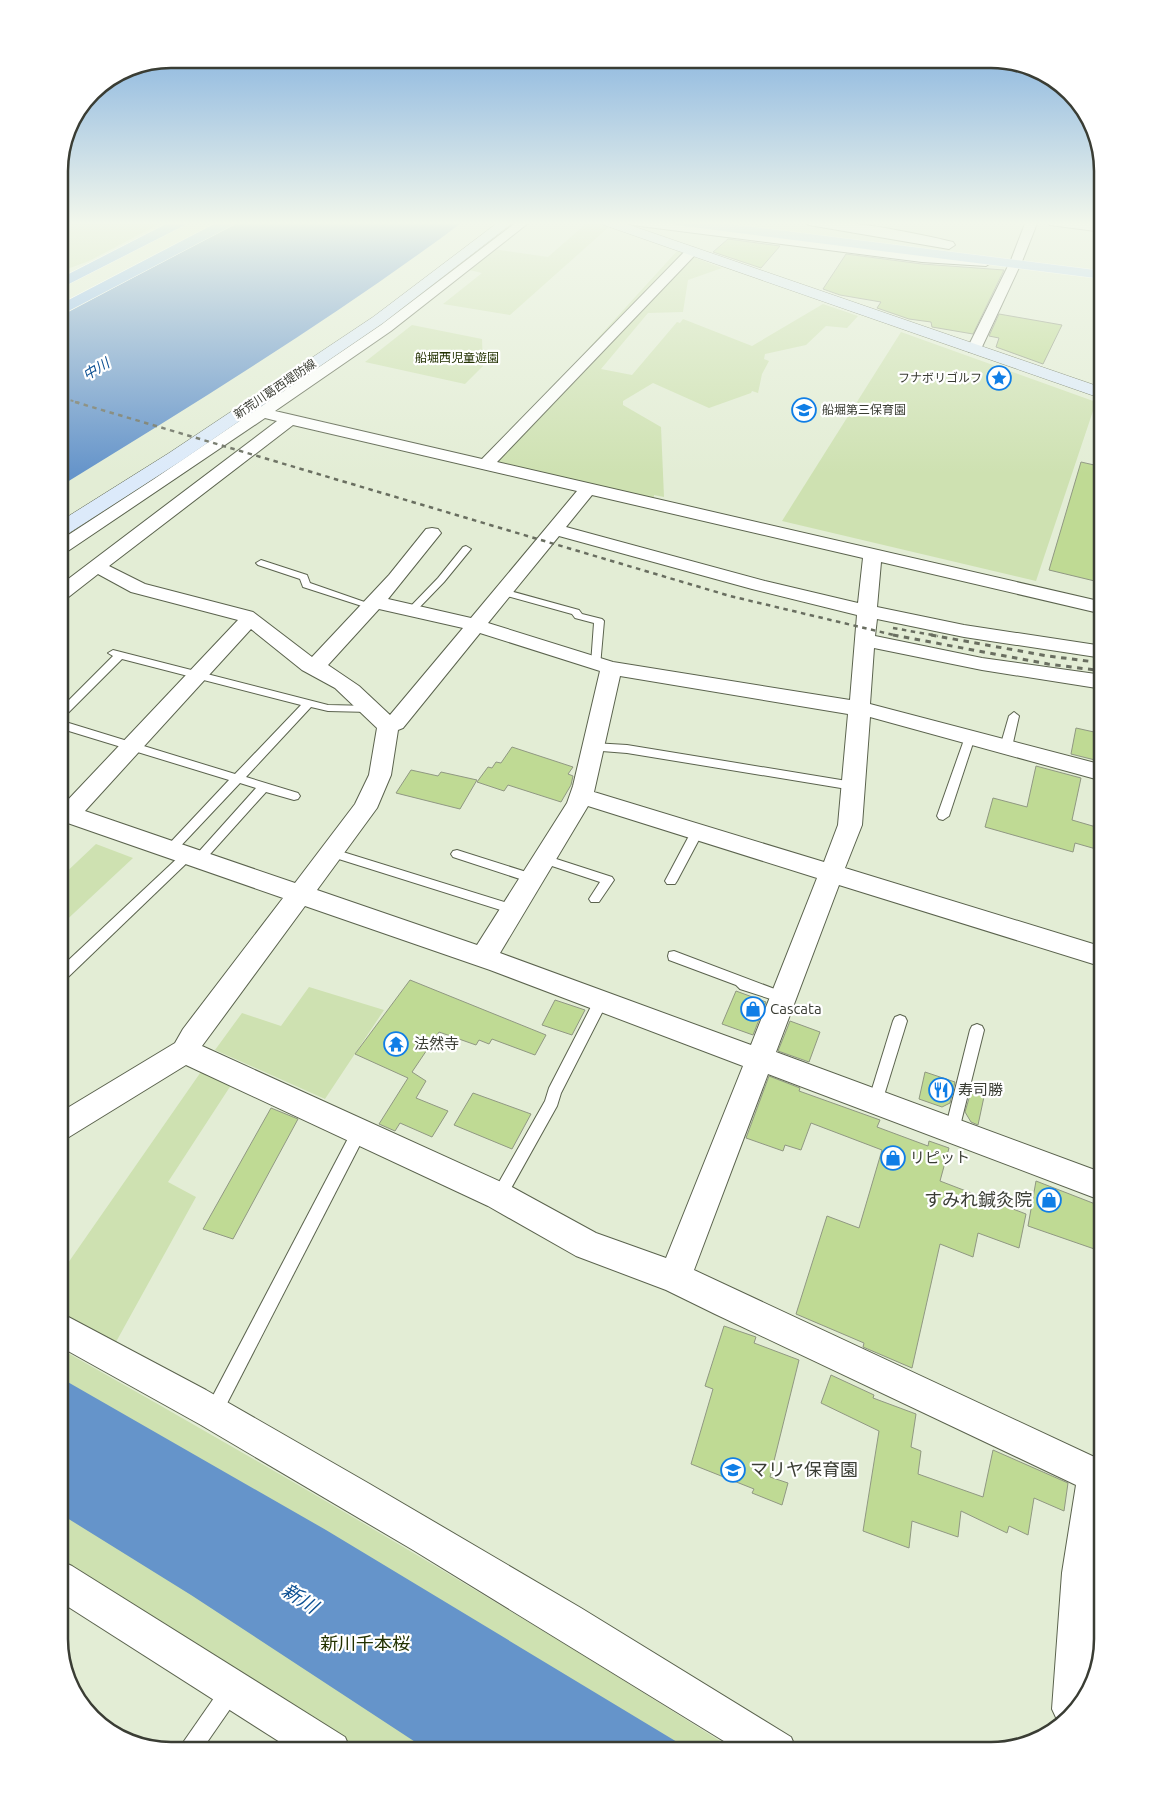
<svg xmlns="http://www.w3.org/2000/svg" width="1162" height="1810" font-family="Ubuntu,'Noto Sans JP',sans-serif">
<style>
.green{fill:#cee1b1}
.water{fill:#6594ca}
.building{fill:#bfda94;stroke:#909882}
.lines{fill:none;stroke-linecap:round;stroke-linejoin:round}
.lane-casing{stroke:#5b634e;stroke-width:2}
.street-casing{stroke:#5b634e;stroke-width:2}
.secondary-casing{stroke:#5b634e;stroke-width:1}
.primary-casing{stroke:#fff;stroke-width:1}
.highway-casing{stroke:#fff;stroke-width:1}
.lane{fill:#fff;fill-rule:evenodd}
.street{fill:#fff;fill-rule:evenodd}
.secondary{fill:#dceafa;fill-rule:evenodd}
.primary{fill:#b9d5f6;fill-rule:evenodd}
.highway{fill:#8bb9f0;fill-rule:evenodd}
.rail-far2{stroke:#696e60;stroke-width:2;stroke-dasharray:3 3;stroke-linecap:butt}
.rail-far1{stroke:#696e60;stroke-width:2.5;stroke-dasharray:4.5 4.5;stroke-linecap:butt}
.rail{stroke:#696e60;stroke-width:3;stroke-dasharray:5.5 5.5;stroke-linecap:butt}
.labels{text-anchor:middle;stroke-width:4.5;stroke-linejoin:round;paint-order:stroke}
.far-park-label{font-size:12px;fill:#223100;stroke:#fff}
.far-poi-label{font-size:12px;fill:#3a3d34;stroke:#fff;text-anchor:end}
.far-street-label{font-size:12px;fill:#3a3d34;stroke:#fff}
.far-water-label{font-size:14px;font-style:italic;fill:#0b4f92;stroke:#fff}
.poi-label{font-size:15px;fill:#3a3d34;stroke:#fff;text-anchor:start}
.near-poi-label{font-size:18px;fill:#3a3d34;stroke:#fff;text-anchor:end}
.near-park-label{font-size:18px;fill:#223100;stroke:#fff}
.near-water-label{font-size:19px;font-style:italic;fill:#0b4f92;stroke:#fff}
.rim{fill:none;stroke:#3a3d34;stroke-width:2.5}
</style>
<rect width="100%" height="100%" fill="#e3edd5"/>
<g class="green">
<path d="M59 221H165L89 261 59 272Z"/>
<path d="M589 221 611 225 510 315 443 304 482 273 469 270 493 249 548 257Z"/>
<path d="M677 251 722 268 688 280 683 312 648 313 601 369 632 375 677 322 680 323 683 319 752 346 823 304 858 316 847 328 826 326 806 345 765 354 764 359 769 361 762 374 758 393 752 391 751 393 709 408 653 383 623 401V405L661 427 664 497 654 495V504L485 465 583 365 576 362Z"/>
<path d="M412 325 482 339 483 366 465 384 365 362Z"/>
<path d="M901 332 1096 402 1036 581 782 521Z"/>
<path d="M96 844 133 858 59 927V879Z"/>
<path d="M309 987 384 1010 325 1099 215 1050 242 1013 281 1026Z"/>
<path d="M205 1066 235 1079 168 1182 196 1197 111 1351 59 1322V1276Z"/>
<path d="M59 1348C288 1477 514 1610 736 1751H339L59 1573Z"/>
</g>
<g class="water">
<path d="M240 221H464C334 318 197 402 59 487V317Z"/>
<path d="M59 1377 326 1530 692 1751H429L191 1595 59 1513Z"/>
</g>
<g class="building">
<path d="M728 239 780 246 761 268 713 252Z"/>
<path d="M846 254 922 264 1004 270 973 334 932 327 931 322 909 319 877 308 881 302 840 295 823 289Z"/>
<path d="M999 314 1062 325 1043 364 996 347 999 338 989 336Z"/>
<path d="M1081 462 1103 467V583L1049 570Z"/>
<path d="M1076 728 1103 734V762L1071 754Z"/>
<path d="M512 747 573 767 568 774 573 776 571 785 561 802 508 785 504 791 477 782 488 767 492 768 496 762 501 763Z"/>
<path d="M1036 766 1081 778 1072 820 1103 829V851L1075 843 1073 852 985 827 993 798 1027 807Z"/>
<path d="M411 770 438 776 441 772 477 780 460 809 396 793Z"/>
<path d="M410 980 546 1035 535 1055 492 1039 489 1044 479 1040 476 1045 439 1032 412 1072 426 1081 416 1098 448 1111 432 1137 400 1123 395 1131 379 1124 408 1078 355 1054Z"/>
<path d="M736 991 766 1002 753 1035 722 1024Z"/>
<path d="M555 1000 585 1010 572 1035 542 1025Z"/>
<path d="M790 1021 820 1032 809 1062 778 1051Z"/>
<path d="M925 1072 955 1082 950 1103 942 1107 919 1099Z"/>
<path d="M769 1076 800 1088 799 1091 880 1120 877 1127 928 1146 929 1141 949 1148 940 1181 1026 1214 1019 1248 978 1233 973 1257 940 1244 912 1368 863 1347 864 1343 796 1314 827 1216 859 1228 882 1150 811 1123 801 1150 785 1145 783 1151 746 1138Z"/>
<path d="M972 1088 985 1092 978 1125 971 1122 965 1112Z"/>
<path d="M473 1093 531 1114 512 1149 454 1125Z"/>
<path d="M271 1108 298 1119 233 1239 203 1229Z"/>
<path d="M1036 1181 1103 1207V1252L1028 1226Z"/>
<path d="M724 1326 756 1337 754 1343 799 1360 770 1477 788 1483 782 1505 752 1493 754 1489 691 1464 713 1389 705 1386Z"/>
<path d="M831 1375 874 1395 873 1398 916 1414 911 1447 921 1451 918 1474 983 1497 993 1450 1068 1483 1064 1511 1034 1498 1028 1535 1009 1526 1007 1533 961 1511 958 1537 912 1521 909 1548 863 1531 879 1431 821 1403Z"/>
</g>
<g class="lines">
<g class="lane-casing">
<g id="lane">
<path d="M466 546 471 549 444 582 415 612H409V608L438 578 463 547Z"/>
<path d="M261 560 307 575 310 583 376 606 371 609 368 608 303 587 300 579 258 565 256 563Z"/>
<path d="M503 589 579 610 582 614 602 619 604 621 600 666H592L591 664 594 623 575 618 572 614 500 594 498 592Z"/>
<path d="M113 650 328 705 370 706 375 709 370 712 328 711 311 707 246 777 298 793 300 796 298 799 294 800 266 792 203 862H195L193 859 195 856 256 788 240 783 175 852H167L165 849 167 846 229 780 59 728V720L235 774 301 705 122 659 63 718 59 719V710L113 656 108 653Z"/>
<path d="M1014 712 1019 716 1012 747 1006 751 1000 747 1009 716Z"/>
<path d="M970 733 975 737 949 816 943 820 939 819 937 816 965 737Z"/>
<path d="M593 743 627 745 853 782 859 786 853 790 627 753 589 750 587 747Z"/>
<path d="M697 828 703 832 677 881 675 884H667L665 881 691 832Z"/>
<path d="M330 848 517 906 519 909 517 912 513 914 326 855 324 852Z"/>
<path d="M457 850 536 875 538 878 536 881 532 883 453 857 451 854 453 851Z"/>
<path d="M188 851 192 852 194 855 192 858 64 981 59 982V969L184 852Z"/>
<path d="M544 855 612 877 614 880 599 902H591L589 899 600 882 540 862 538 859 540 856Z"/>
<path d="M674 951 788 994 790 998 788 1002 783 1003 740 989 736 985 669 960 668 956 669 952Z"/>
<path d="M601 995 606 997 608 1001 561 1093 557 1106 504 1201 499 1203 494 1201 491 1196 494 1191 545 1101 549 1088 596 997Z"/>
<path d="M900 1015 905 1017 907 1021 882 1102 880 1106 875 1108 870 1106 868 1102 893 1021 895 1017Z"/>
<path d="M977 1024 982 1026 984 1030 959 1130 957 1135 952 1137 947 1135 945 1130 970 1030 972 1026Z"/>
<path d="M359 1125 364 1127 366 1132 364 1137 219 1419 213 1422 207 1419 204 1413 207 1407 354 1127Z"/>
<path d="M230 1682 237 1685 240 1692 237 1699 201 1751H179L182 1744 223 1685Z"/>
</g>
</g>
<g class="street-casing">
<g id="street">
<path d="M518 221H531L391 331 275 411 482 459 688 248 692 247 698 251 696 254 497 462 1103 602V614L881 562 877 607 964 625 1103 646V658L964 637 877 619 875 636 982 658 1103 675V689L982 670 874 648 870 704 1103 765V781L870 717 862 825 845 868 1103 947V967L839 885 776 1052 1103 1173V1201L768 1074 694 1270 1103 1461V1547L1100 1573 1094 1670 1085 1701 1059 1724 1052 1709 1062 1573 1076 1485 715 1314 666 1290 576 1256 488 1206 186 1065 69 1137 59 1141V1113L175 1043 183 1029 283 898 59 820V803L64 804 238 620 131 592 98 574 66 599 59 601V586L277 421 265 418 65 553 59 554V541L154 479 381 325ZM293 425 577 491 471 618 388 599 441 533 438 529 432 528 426 529 389 575 312 657 253 612 145 584 109 566ZM592 495 863 558 858 603 765 581 566 527ZM559 536 752 589 857 615 850 700 613 662 488 623ZM379 609 463 628 390 715 359 686 328 665ZM251 629 302 670 335 688 377 728 369 775 355 804 295 883 85 811ZM480 633 600 671 573 786 567 803 477 945 317 890 377 808 391 775 398 730 403 728ZM620 676 848 714 838 825 824 862 594 792ZM588 806 817 878 751 1045 500 953ZM305 906 490 970 743 1066 666 1258 596 1233 510 1186 202 1046Z"/>
<path d="M626 221H659L922 254 986 258 992 262 986 266 922 262 632 225Z"/>
<path d="M803 221C847 219 910 232 953 242L955 245 949 249 809 225Z"/>
<path d="M1026 221H1038L1023 259 981 349 979 352H969L967 349 1011 260Z"/>
<path d="M1044 221H1076L1103 224V232L1050 225Z"/>
<path d="M59 1312 206 1390 368 1483 581 1608 791 1737 797 1751H740L413 1550 201 1425 59 1346Z"/>
<path d="M59 1560 72 1566 345 1737 351 1751H294L59 1601Z"/>
</g>
</g>
<g class="secondary-casing">
<g id="secondary">
<path d="M500 221H515L383 323 181 461 66 535 59 537V522L169 453 373 317Z"/>
<path d="M599 221H618L1103 388V399L601 224Z"/>
</g>
</g>
<g class="primary-casing">
<path id="primary" d="M669 221H706L1103 271V279L676 225Z"/>
</g>
<g class="highway-casing">
<g id="highway">
<path d="M172 221H189L187 224 59 289V279Z"/>
<path d="M220 221H237L235 224 59 316V305Z"/>
</g>
</g>
<use href="#lane" class="lane"/>
<use href="#street" class="street"/>
<use href="#secondary" class="secondary"/>
<use href="#primary" class="primary"/>
<use href="#highway" class="highway"/>
<path class="rail-far2" d="M59 397 80 403"/>
<g class="rail-far1">
<path d="M75 402 730 596 898 636"/>
<path d="M893 628 938 636"/>
</g>
<g class="rail">
<path d="M893 635 1048 664 1103 671"/>
<path d="M931 635 1048 656 1103 663"/>
</g>
</g>
<linearGradient id="sky" x2="0" y2="1"><stop stop-color="#73a7dc"/><stop offset="0.47" stop-color="#f2f7ec"/><stop offset="1" stop-color="#f2f7ec" stop-opacity="0"/></linearGradient>
<rect width="1162" height="474" fill="url(#sky)"/>
<defs>
<g id="sight-ring" transform="scale(1.25)"><circle r="9.5" fill="#fff" stroke="#107ee6" stroke-width="1.5"/><path d="M0-6L1.8-2.2L6-1.7L2.9 1.2L3.7 5.4L0 3.3L-3.7 5.4L-2.9 1.2L-6-1.7L-1.8-2.2Z" fill="#107ee6"/></g>
<g id="school-ring" transform="scale(1.25)"><circle r="9.5" fill="#fff" stroke="#107ee6" stroke-width="1.5"/><path d="M0-5L7-2L0 1L-7-2ZM-4 1L0 2.5L4 1V4Q0 6-4 4Z" fill="#107ee6"/></g>
<g id="shop-ring" transform="scale(1.25)"><circle r="9.5" fill="#fff" stroke="#107ee6" stroke-width="1.5"/><path d="M-5-2.5h2.3a2.7 3.5 0 0 1 5.4 0H5L5.5 6h-11ZM-1.5-2.5h3a1.5 2.3 0 0 0-3 0Z" fill="#107ee6"/></g>
<g id="temple-ring" transform="scale(1.25)"><circle r="9.5" fill="#fff" stroke="#107ee6" stroke-width="1.5"/><path d="M0-6L5-2H3V0L6.5 2.5H4V6H1.5V3h-3V6H-4V2.5H-6.5L-3 0V-2H-5Z" fill="#107ee6"/></g>
<g id="restaurant-ring" transform="scale(1.25)"><circle r="9.5" fill="#fff" stroke="#107ee6" stroke-width="1.5"/><path d="M-5-6h1v4h1v-4h1v4h1v-4h1v5L-1.5 .5V6h-2V.5L-5-1ZM5-6V6H3V1.5H1.5Q1.5-4 5-6Z" fill="#107ee6"/></g>
</defs>
<g fill-rule="evenodd">
<use href="#sight-ring" x="999" y="378"/>
<use href="#school-ring" x="804" y="410"/>
<use href="#shop-ring" x="753" y="1009"/>
<use href="#temple-ring" x="396" y="1044"/>
<use href="#restaurant-ring" x="941" y="1090"/>
<use href="#shop-ring" x="893" y="1158"/>
<use href="#shop-ring" x="1049" y="1200"/>
<use href="#school-ring" x="733" y="1470"/>
</g>
<g class="labels">
<g class="far-park-label">
<text x="457" y="362">船堀西児童遊園</text>
</g>
<g class="far-poi-label">
<text x="982" y="382">フナボリゴルフ</text>
<text x="822" y="414" text-anchor="start">船堀第三保育園</text>
</g>
<g class="far-street-label">
<text transform="translate(275 389) rotate(-34)" y="4">新荒川葛西堤防線</text>
</g>
<g class="far-water-label">
<text transform="translate(96 369) rotate(-31)" y="5">中川</text>
</g>
<g class="poi-label">
<text x="770" y="1014">Cascata</text>
<text x="414" y="1049">法然寺</text>
<text x="958" y="1095">寿司勝</text>
<text x="910" y="1163">リピット</text>
</g>
<g class="near-poi-label">
<text x="1032" y="1206">すみれ鍼灸院</text>
<text x="750" y="1476" text-anchor="start">マリヤ保育園</text>
</g>
<g class="near-park-label">
<text x="365" y="1650">新川千本桜</text>
</g>
<g class="near-water-label">
<text transform="translate(300 1598) rotate(32)" y="7">新川</text>
</g>
</g>
<path d="M0 0H1162V1810H0ZM171 68H991A103 103 0 0 1 1094 171V1639A103 103 0 0 1 991 1742H171A103 103 0 0 1 68 1639V171A103 103 0 0 1 171 68Z" fill="#fff" fill-rule="evenodd"/>
<path class="rim" d="M171 68H991A103 103 0 0 1 1094 171V1639A103 103 0 0 1 991 1742H171A103 103 0 0 1 68 1639V171A103 103 0 0 1 171 68Z"/>
</svg>
